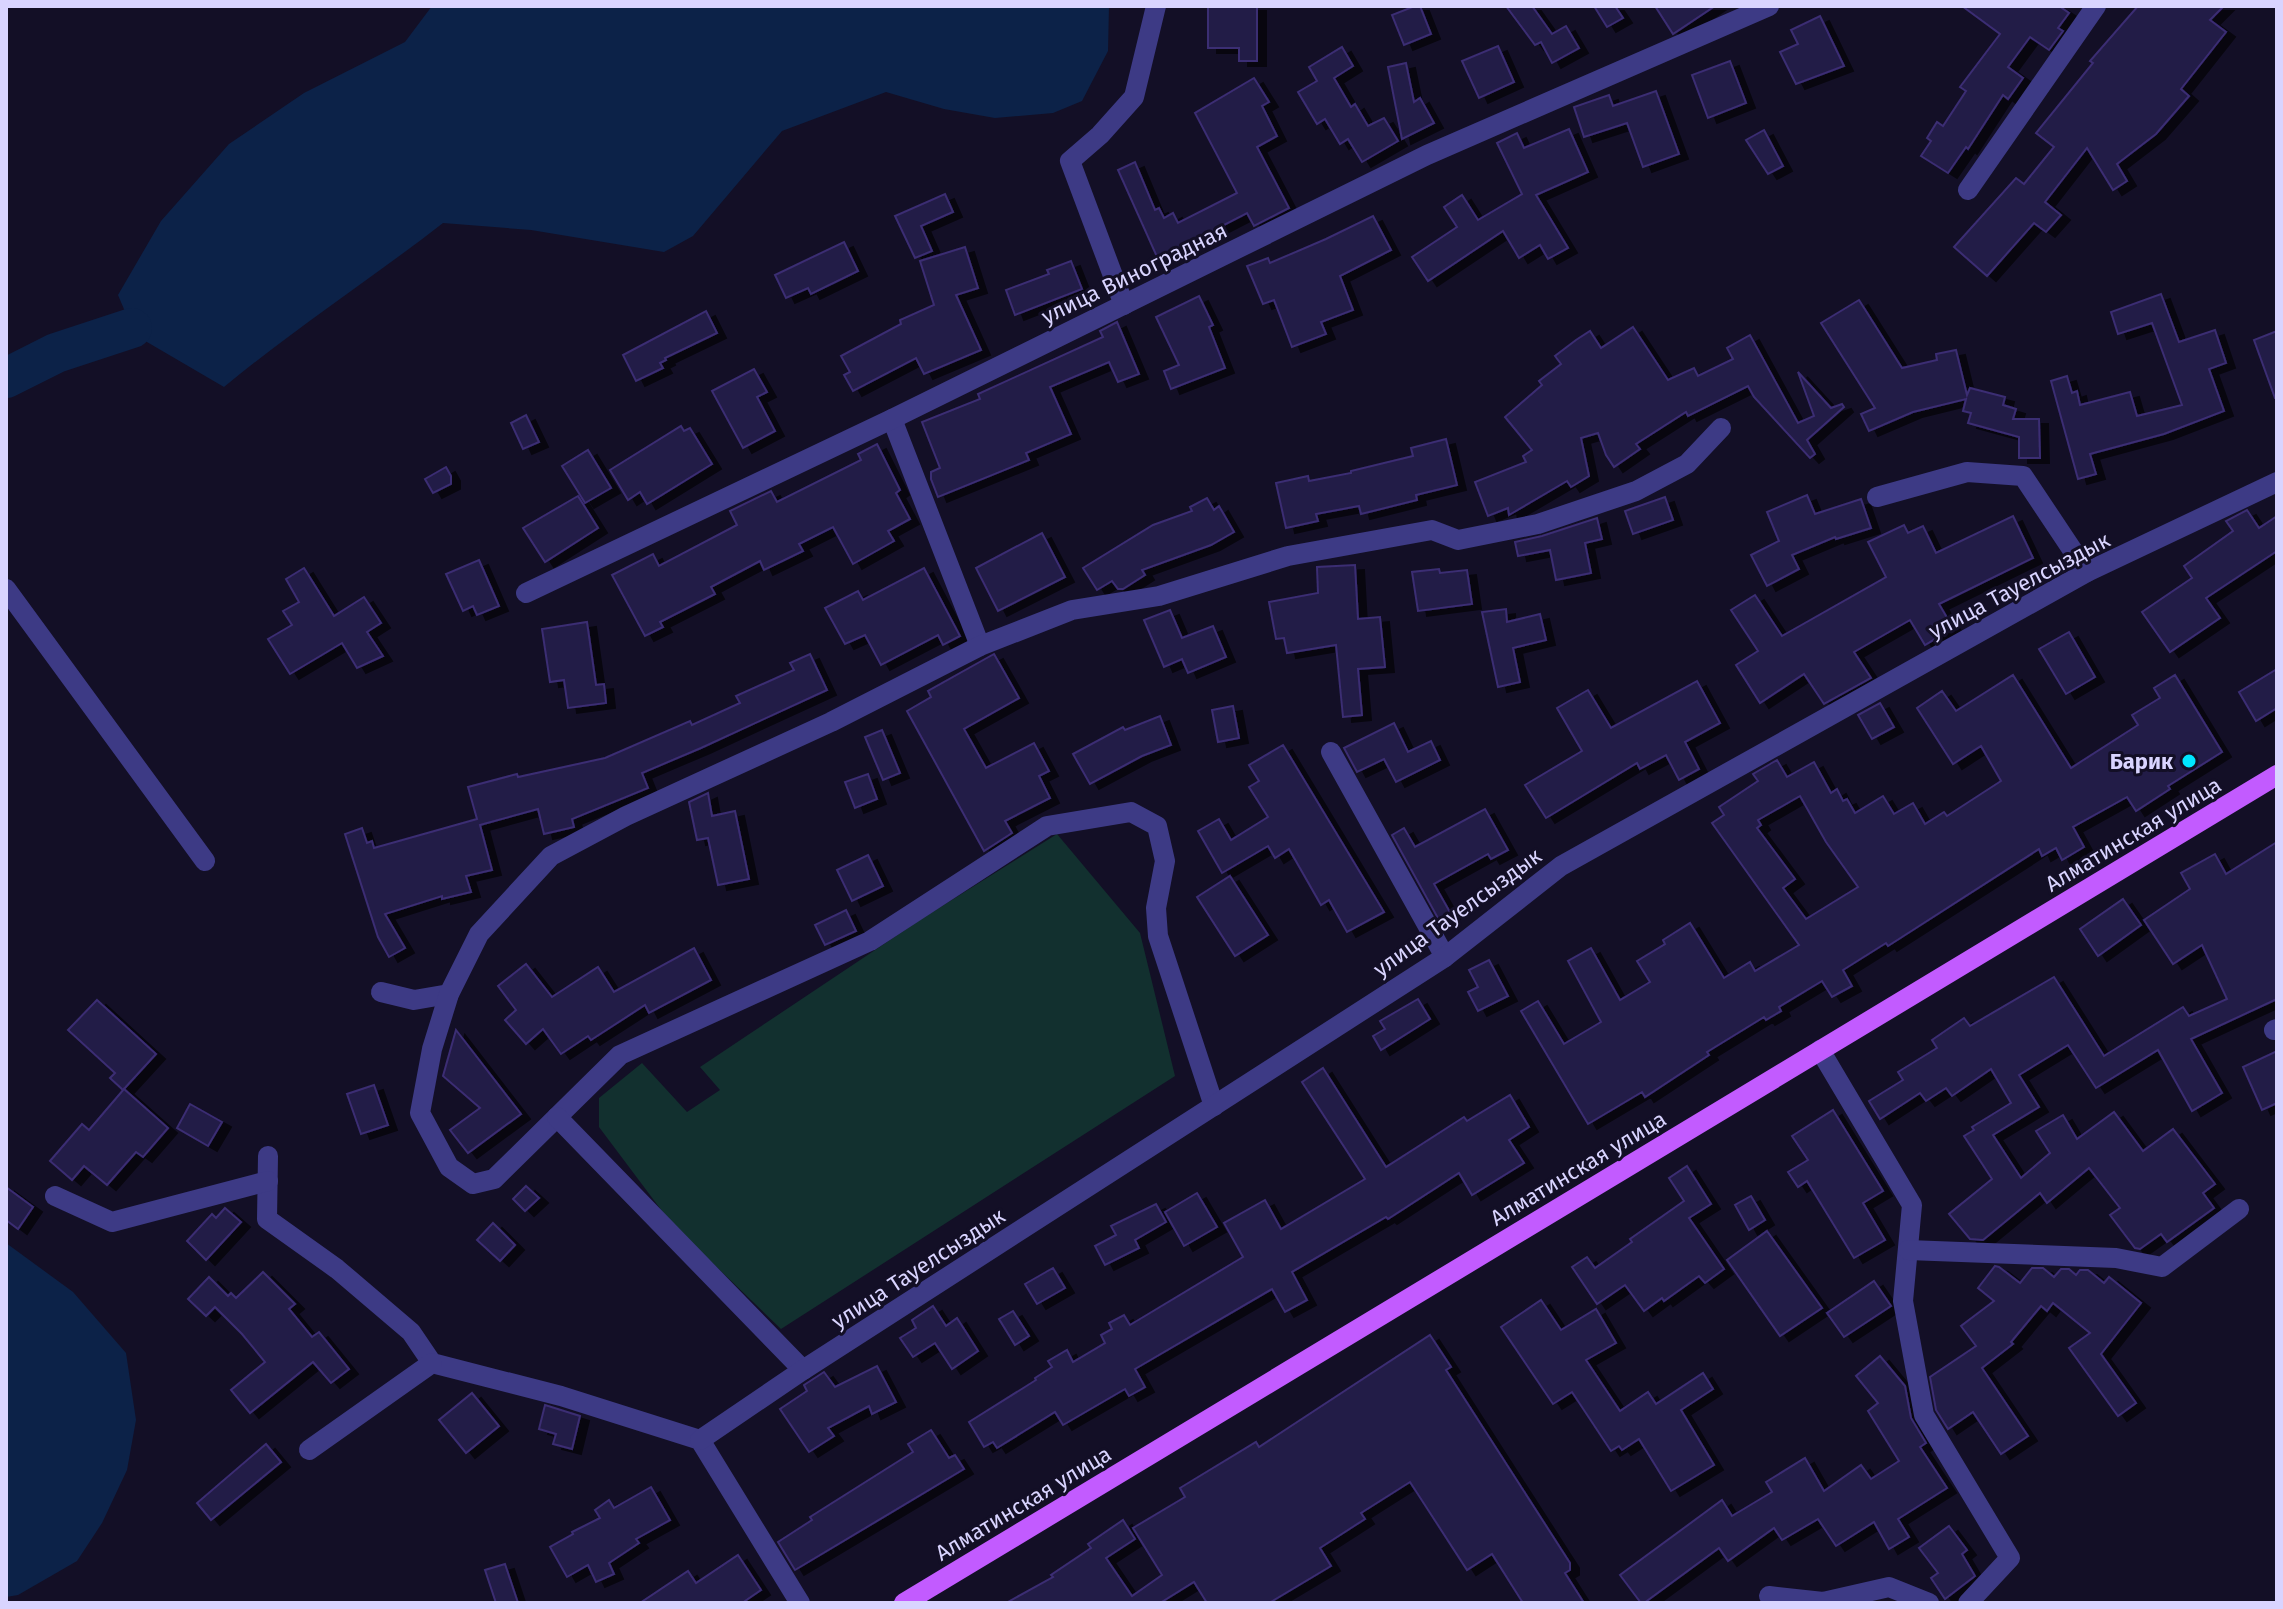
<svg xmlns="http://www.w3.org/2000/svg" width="2283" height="1609" font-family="'Fira Sans',sans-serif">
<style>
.green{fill:#12302f}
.water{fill:#0c2248}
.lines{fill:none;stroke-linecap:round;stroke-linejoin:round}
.river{stroke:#0c2248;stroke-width:40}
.building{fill:#241b47;stroke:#3b2d73;stroke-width:2;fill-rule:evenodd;filter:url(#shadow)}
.minor{stroke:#3d3a85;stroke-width:20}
.major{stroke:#c25bff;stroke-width:20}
.poi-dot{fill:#00e5ff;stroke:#130f26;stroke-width:3}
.labels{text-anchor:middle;stroke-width:6;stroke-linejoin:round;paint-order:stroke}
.street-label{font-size:22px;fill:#d9d4ff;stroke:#130f26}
.poi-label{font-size:22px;font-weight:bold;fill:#d9d4ff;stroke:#130f26;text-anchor:end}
</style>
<defs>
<filter id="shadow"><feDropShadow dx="9" dy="5" stdDeviation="0" flood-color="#0009"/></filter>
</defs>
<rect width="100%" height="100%" fill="#130f26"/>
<path class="green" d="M1057 834 1140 933 1175 1076 781 1329 671 1223 599 1127V1098L642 1063 687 1112 720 1090 700 1067 923 918Z"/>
<g class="water">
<path d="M432 6H1109L1108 51 1082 101 1053 113 995 118 944 109 886 92 782 131 693 236 664 252 531 230 443 223C371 279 294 329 224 387L135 335 118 295 161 221 229 144 304 93 405 42Z"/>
<path d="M6 1243 73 1292 126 1353 136 1420 127 1470 102 1523 77 1561 18 1595 6 1597Z"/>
</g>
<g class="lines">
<path class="river" d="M6 378 56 353 132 328"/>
</g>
<g class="building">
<path d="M1208 6H1257V61H1239V48H1208Z"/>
<path d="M1415 6H1420L1431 34 1404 45 1392 15Z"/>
<path d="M1506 6H1532L1552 34 1566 26 1579 48 1552 63 1541 42 1535 45Z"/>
<path d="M1594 6H1615L1623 18 1607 27Z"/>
<path d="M1655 6H1715L1673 34Z"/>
<path d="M1962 6H2059L2069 13 2058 28 2063 31 2049 50 2030 37 2008 67 2023 78 2008 99 2003 95 1968 149 1966 147 1948 173 1921 156 1931 141 1927 138 1937 122 1943 126 1966 91 1960 87 2000 34Z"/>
<path d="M2138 6H2224L2210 20 2226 32 2181 89 2189 96 2156 134 2117 164 2127 181 2113 190 2087 148 2045 202 2061 215 2046 232 2034 223 1987 276 1954 247 2016 178 2024 184 2054 147 2036 133 2093 63 2090 61Z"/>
<path d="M1820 16 1844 66 1796 84 1780 52 1798 44 1791 30Z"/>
<path d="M1498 46 1514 82 1479 98 1462 61Z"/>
<path d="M1342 47 1353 66 1334 78 1351 107 1355 104 1368 126 1384 118 1398 141 1362 162 1348 139 1340 144 1325 119 1317 124 1298 92 1317 81 1309 67Z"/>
<path d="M1730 61 1746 103 1708 118 1692 75Z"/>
<path d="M1406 63 1414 102 1420 98 1434 123 1402 139 1388 67Z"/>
<path d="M1254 78 1269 102 1262 106 1277 136 1257 147 1289 208 1254 226 1247 213 1158 259 1118 170 1135 162 1155 210 1159 208 1164 218 1173 213 1178 223 1237 193 1195 113Z"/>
<path d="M1656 91 1679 154 1643 167 1627 123 1584 137 1574 107 1609 95 1613 106Z"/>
<path d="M1569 129 1588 172 1536 195 1568 248 1548 259 1540 245 1519 258 1503 231 1428 281 1412 257 1457 227 1444 207 1462 195 1478 220 1522 194 1497 143 1517 133 1524 148Z"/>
<path d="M1764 130 1783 166 1768 174 1746 140Z"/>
<path d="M945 194 953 212 921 226 932 251 915 258 895 216Z"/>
<path d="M1373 216 1391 250 1340 276 1353 310 1321 322 1326 334 1292 347 1274 300 1263 304 1247 266 1268 258 1270 263 1326 239Z"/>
<path d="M844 242 858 271 811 294 808 288 786 298 775 275Z"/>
<path d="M965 247 978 288 956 295 981 350 924 374 916 358 853 391 844 375 850 372 841 356 901 324 900 320 934 305 920 261Z"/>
<path d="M1071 261 1082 289 1015 315 1006 290 1049 274 1047 270Z"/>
<path d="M2161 294 2179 342 2215 330 2226 363 2209 369 2224 411 2164 434 2090 454 2096 474 2078 479 2051 381 2067 376 2072 393 2077 391 2080 405 2130 392 2137 416 2182 405 2152 323 2118 334 2111 312Z"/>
<path d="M1199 296 1213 325 1209 327 1225 368 1171 389 1164 371 1179 365 1156 317Z"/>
<path d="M1859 300 1902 368 1937 360 1936 354 1956 350 1967 395 1970 388 2005 397 2003 405 2016 409 2013 419H2039L2040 458H2019V437L1968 423 1971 413 1963 411 1966 399 1913 412 1869 431 1861 414 1875 408 1821 323Z"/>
<path d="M706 311 717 333 665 358 666 360 660 363 663 368 636 381 623 355Z"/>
<path d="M1117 322 1139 374 1118 382 1109 362 1050 387 1071 434 1026 453 1029 460 938 497 931 479V472L940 468 922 422 980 399 978 394 1103 337 1100 331Z"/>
<path d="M1633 327 1668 380 1694 368 1698 376 1733 359 1727 348 1750 335 1798 423 1814 416 1798 372 1831 408 1842 404 1844 407 1807 440 1815 454 1810 458 1754 397 1748 386 1688 416 1686 412 1636 444 1640 449 1614 467 1606 455 1598 433 1581 438 1589 476 1571 487 1567 481 1509 515 1508 508 1488 516 1475 482 1526 462 1523 456 1532 450 1505 417 1542 385 1539 381 1561 364 1555 356 1576 340 1590 331 1601 348Z"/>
<path d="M2277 331V398H2275L2254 340Z"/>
<path d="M754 369 767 392 757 397 775 431 743 448 712 391Z"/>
<path d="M526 415 539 442 523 449 511 423Z"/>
<path d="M681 426 684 431 690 428 712 464 647 504 640 492 628 500 610 470Z"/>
<path d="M1446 439 1457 485 1416 495 1417 500 1361 514 1359 506 1316 514 1318 521 1286 528 1276 483 1308 476 1309 481 1351 473V471L1413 456 1411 448Z"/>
<path d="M877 444 900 490 896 493 910 519 888 531 894 541 853 564 833 527 799 544 803 551 764 570 760 561 711 587 715 594 660 622 663 627 645 636 612 575 653 554 659 566 737 525 730 511 771 491 777 502 861 460 858 454Z"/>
<path d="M588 450 611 488 585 503 562 466Z"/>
<path d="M446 467 451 476V484L433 493 425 479Z"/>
<path d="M1807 495 1815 514 1861 499 1871 528 1836 539 1835 537 1792 555 1799 569 1767 586 1751 555 1779 541 1767 512Z"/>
<path d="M578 496 598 528 545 562 523 528Z"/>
<path d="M1665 497 1673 520 1633 534 1625 511Z"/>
<path d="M1207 498 1214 510 1219 506 1234 532 1211 545 1142 570 1145 575 1123 589H1118L1112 581 1097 590 1083 568 1153 525 1192 511 1190 507Z"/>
<path d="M2247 510 2259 528 2277 516V551L2206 598 2220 618 2170 652 2142 612 2192 578 2184 566 2233 531 2226 521Z"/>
<path d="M2013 516 2033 558 1939 604 1953 628 1925 645 1910 620 1854 652 1871 678 1824 704 1804 674 1760 703 1736 665 1758 651 1731 610 1755 595 1782 636 1886 577 1868 542 1904 525 1908 533 1923 526 1936 553Z"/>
<path d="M1597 518 1602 539 1585 543 1591 573 1556 580 1550 550 1518 556 1515 542 1542 536Z"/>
<path d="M1042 533 1065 577 998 611 976 568Z"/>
<path d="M479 560 499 606 477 615 473 606 463 611 446 574Z"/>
<path d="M1355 565 1358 619 1380 617 1385 667 1358 669 1362 715 1343 717 1336 645 1287 653 1284 638 1276 639 1269 602 1318 593 1317 567Z"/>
<path d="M304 568 334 616 364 597 381 623 367 632 383 656 357 668 342 643 290 674 268 639 292 625 283 611 299 602 286 579Z"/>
<path d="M924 568 960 636 943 645 938 635 881 665 865 635 845 644 825 608 858 591 863 600Z"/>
<path d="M1439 569 1440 573 1467 570 1472 604 1418 611 1412 572Z"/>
<path d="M1506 609 1507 622 1540 614 1546 640 1513 648 1520 682 1498 687 1482 612Z"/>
<path d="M1170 610 1182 638 1213 626 1226 657 1188 673 1182 659 1164 667 1144 620Z"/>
<path d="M587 622 596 685 604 684 606 703 568 708 564 680 550 682 542 629Z"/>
<path d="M2069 632 2095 677 2066 694 2039 649Z"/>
<path d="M810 654 827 690 701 748 642 773 648 788 572 819 574 827 544 834 538 809 480 825 492 870 466 876 471 892 442 899V896L385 914 405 948 389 957 378 937 345 834 362 828 367 843 372 841 374 848 477 819 468 787 517 774 518 777 605 758 690 721 692 725 740 703 736 696 794 670 790 663Z"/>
<path d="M994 654 1019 698 964 729 986 768 1034 743 1049 771 1039 776 1050 798 1005 821 1012 833 984 851 907 711 931 697 928 691Z"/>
<path d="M2277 669V708L2256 721 2239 692Z"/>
<path d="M2013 675 2071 768 2138 725 2132 715 2160 698 2154 688 2175 675 2222 752 2168 786 2170 789 2136 811 2127 797 2073 827 2084 847 2062 860 2056 848 2042 856 2039 849 1888 946 1886 943 1843 970 1852 986 1832 997 1822 981 1779 1007 1781 1011 1766 1020 1764 1017 1707 1052 1709 1055 1645 1097 1642 1092 1588 1124 1521 1011 1538 1001 1564 1044 1601 1022 1568 961 1591 948 1620 1000 1650 982 1637 961 1665 944 1663 940 1690 923 1724 978 1750 962 1755 971 1799 945 1712 823 1724 815 1719 807 1758 781 1753 774 1777 760 1787 777 1814 762 1831 793 1837 789 1843 801 1847 799 1855 813 1883 796 1894 814 1913 803 1925 824 1944 812 1947 816 2001 781 1981 746 1953 764 1917 708 1942 691 1956 711ZM1800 796 1826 842 1858 887 1806 919 1783 888 1795 879 1757 828 1761 825 1758 820Z"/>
<path d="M1697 681 1720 723 1685 742 1699 769 1679 780 1666 755 1640 769 1637 763 1546 818 1525 785 1582 751 1557 708 1588 690 1611 728Z"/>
<path d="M1880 703 1894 727 1872 739 1858 715Z"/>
<path d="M1233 706 1239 738 1218 742 1212 710Z"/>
<path d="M1160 716 1171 745 1142 756 1090 784 1073 754 1123 727 1125 730Z"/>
<path d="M1394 723 1408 752 1431 741 1440 760 1396 782 1384 759 1357 772 1344 748Z"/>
<path d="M882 730 900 773 883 780 865 737Z"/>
<path d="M1283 745 1384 912 1347 932 1329 900 1321 905 1289 849 1275 858 1268 846 1222 873 1198 831 1219 819 1231 840 1268 817 1249 787 1259 781 1249 765Z"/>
<path d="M868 774 877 799 855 808 845 782Z"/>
<path d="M708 793 712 816 735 811 749 879 718 885 708 838 697 840 689 802Z"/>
<path d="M1485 809 1508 850 1491 859 1488 854 1434 884 1451 914 1439 920 1392 835 1404 828 1415 847Z"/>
<path d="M2277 842V999L2191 1039 2222 1093 2192 1111 2158 1050 2096 1088 2068 1045 2019 1075 2039 1107 1993 1135 2021 1178 2050 1153 2036 1131 2063 1115 2077 1139 2114 1112 2143 1151 2173 1129 2215 1184 2203 1193 2214 1208 2167 1242 2161 1234 2140 1249 2135 1248 2110 1215 2120 1208 2089 1168 2047 1203 2040 1193 1983 1240 1970 1239 1949 1214 1992 1179 1964 1136 1974 1130 1972 1127 2011 1103 1991 1069 1952 1096 1946 1088 1926 1101 1920 1093 1880 1119 1869 1101 1903 1080 1898 1072 1937 1048 1932 1040 1964 1018 1970 1026 2054 977 2104 1056 2183 1007 2189 1016 2227 999 2202 945 2173 964 2144 920 2190 889 2181 873 2215 854 2226 874Z"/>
<path d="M868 855 883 886 852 901 837 870Z"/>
<path d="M1230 876 1268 935 1235 956 1197 897Z"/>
<path d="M2123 899 2141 925 2098 956 2080 929Z"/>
<path d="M846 910 856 931 825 945 815 925Z"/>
<path d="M694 948 711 980 649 1013 645 1005 591 1040 588 1036 561 1054 543 1029 526 1044 505 1020 516 1010 498 986 526 964 552 997 598 967 614 992Z"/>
<path d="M1489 960 1508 996 1478 1011 1468 992 1478 987 1469 970Z"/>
<path d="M1418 999 1430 1019 1381 1050 1373 1036 1385 1029 1380 1021Z"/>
<path d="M97 1000 156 1054 123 1090 110 1078 115 1073 68 1030Z"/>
<path d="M456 1030 521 1114 468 1153 450 1130 480 1108 443 1076Z"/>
<path d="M2277 1051V1103L2262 1110 2243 1067Z"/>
<path d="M1323 1068 1386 1167 1464 1117 1467 1121 1510 1095 1529 1127 1509 1140 1524 1163 1472 1195 1459 1173 1388 1219 1386 1217 1292 1272 1307 1300 1285 1312 1272 1289 1135 1369 1145 1387 1129 1396 1125 1389 1063 1425 1055 1412 997 1448 993 1442 984 1447 969 1422 1036 1380 1035 1378 1052 1367 1048 1361 1067 1350 1073 1362 1105 1343 1101 1335 1112 1329 1109 1323 1124 1315 1130 1325 1243 1257 1224 1223 1265 1200 1281 1229 1365 1179 1302 1082Z"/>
<path d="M374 1085 388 1125 361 1134 347 1094Z"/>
<path d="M124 1089 168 1128 143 1157 136 1152 107 1185 84 1166 72 1180 50 1161 82 1124 89 1130Z"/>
<path d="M190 1104 222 1122 208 1146 177 1128Z"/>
<path d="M1833 1110 1883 1191 1863 1203 1885 1240 1854 1258 1807 1181 1798 1187 1788 1172 1808 1160 1792 1136Z"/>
<path d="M1687 1166 1711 1204 1689 1218 1724 1269 1705 1283 1699 1276 1664 1301 1662 1298 1644 1311 1625 1285 1597 1304 1572 1267 1587 1257 1595 1268 1632 1242 1630 1239 1684 1201 1669 1178Z"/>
<path d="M526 1186 539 1198 525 1211 513 1199Z"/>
<path d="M6 1187 33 1207 18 1229 6 1220Z"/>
<path d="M1197 1193 1217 1227 1184 1246 1165 1212Z"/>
<path d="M1751 1196 1765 1220 1749 1230 1735 1205Z"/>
<path d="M1156 1204 1166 1222 1135 1240 1139 1248 1105 1265 1095 1246 1116 1235 1111 1226Z"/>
<path d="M225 1208 241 1222 206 1260 187 1241 212 1214 216 1218Z"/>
<path d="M493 1223 515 1245 500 1261 477 1240Z"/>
<path d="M1767 1231 1822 1308 1780 1336 1727 1260Z"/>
<path d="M1995 1266 1999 1267 2020 1283 2032 1268H2043L2054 1277 2061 1269H2069L2076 1275 2080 1270H2088L2104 1283 2109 1277 2141 1303 2101 1354 2136 1403 2118 1416 2069 1348 2090 1333 2053 1303 2047 1311 2041 1306 2011 1342 2013 1344 1982 1368 2028 1436 2001 1454 1973 1412 1948 1429 1936 1410 1930 1377 1976 1346 1961 1326 1994 1301 1978 1288Z"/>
<path d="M1053 1268 1065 1288 1037 1304 1025 1284Z"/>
<path d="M263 1272 295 1304 289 1309 312 1337 319 1332 349 1369 331 1383 313 1362 250 1413 231 1390 265 1362 242 1334 215 1307 206 1316 188 1299 209 1277 228 1296 231 1293 236 1298Z"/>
<path d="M1874 1281 1891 1306 1844 1337 1827 1313Z"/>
<path d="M1541 1300 1561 1330 1596 1309 1616 1343 1586 1360 1620 1411 1648 1392 1656 1404 1703 1373 1713 1389 1681 1410 1714 1465 1671 1491 1639 1439 1622 1450 1619 1446 1611 1451 1572 1392 1553 1404 1501 1327Z"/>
<path d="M933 1306 946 1326 957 1318 978 1351 952 1369 935 1343 913 1357 900 1338 916 1328 912 1320Z"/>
<path d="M1013 1311 1029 1336 1015 1345 999 1319Z"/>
<path d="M1430 1335 1451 1367 1446 1370 1570 1563V1570L1565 1573 1584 1603H1523L1492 1554 1467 1570 1410 1482 1361 1513 1365 1519 1320 1548 1331 1566 1269 1603H1207L1194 1582 1160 1603H1006L1053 1577 1051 1575 1091 1548 1088 1544 1123 1520 1135 1539 1106 1558 1132 1596 1162 1575 1133 1528 1185 1497 1180 1488 1256 1442 1259 1447Z"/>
<path d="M1880 1356 1905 1386 1911 1418 1926 1443 1920 1447 1947 1488 1898 1519 1909 1537 1889 1549 1874 1522 1836 1546 1818 1519 1782 1540 1774 1528 1728 1561 1719 1548 1644 1603H1641L1620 1575 1722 1500 1732 1516 1772 1492 1766 1482 1805 1458 1824 1491 1861 1465 1871 1479 1899 1461 1868 1411 1878 1403 1856 1376Z"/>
<path d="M877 1366 896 1402 872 1414 869 1406 828 1428 834 1436 809 1452 780 1409 807 1391 804 1385 824 1372 835 1387Z"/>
<path d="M472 1393 499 1426 466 1453 439 1420Z"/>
<path d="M545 1405 580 1416 572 1449 553 1444 556 1434 539 1429Z"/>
<path d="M931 1430 949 1458 955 1455 964 1469 795 1570 778 1542 812 1520 810 1517 913 1452 908 1444Z"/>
<path d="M266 1444 281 1462 211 1520 197 1503Z"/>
<path d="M651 1487 670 1520 636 1539 639 1543 609 1563 614 1574 596 1582 588 1565 567 1577 550 1547 573 1534 572 1532 600 1518 595 1510 609 1500 614 1508Z"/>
<path d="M1949 1526 1967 1550 1962 1554 1975 1576 1945 1599 1931 1578 1938 1573 1919 1548Z"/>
<path d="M738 1555 761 1590 742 1603H640L688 1571 696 1583Z"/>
<path d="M505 1564 518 1603H496L485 1570Z"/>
</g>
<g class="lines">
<g class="minor">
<path d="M1968 190 2096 6"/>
<path d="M1124 305 1070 161 1100 135 1134 97 1156 6"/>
<path d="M892 419 980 646"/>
<path d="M1877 497 1967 472 2023 476 2087 572"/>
<path d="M6 589 205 861"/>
<path d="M526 593 892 419 1427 155 1769 6"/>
<path d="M1331 752 1445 957"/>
<path d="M381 992 414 1000 449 994"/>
<path d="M2274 1030 2277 1029"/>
<path d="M1820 1050 1912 1205 1903 1301 1924 1415 2010 1558 1968 1603"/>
<path d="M1214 1106 1158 936 1156 908 1165 861 1157 826 1131 812 1047 826 870 941 620 1055 494 1179 473 1184 449 1167 420 1113 432 1049 449 994 479 934 551 856 626 816 831 722 980 646 1072 610 1159 596 1288 556 1432 530 1458 540 1538 524 1636 491 1687 464 1721 428"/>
<path d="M557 1117 803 1370"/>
<path d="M268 1156 267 1219 337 1269 411 1332 432 1363 561 1396 700 1440 800 1603"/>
<path d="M55 1196 112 1222 268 1181"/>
<path d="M1908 1250 2116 1258 2162 1267 2239 1209"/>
<path d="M700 1440 803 1370 1445 957 1561 866 2087 572 2277 482"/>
<path d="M309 1450 432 1363"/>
<path d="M1769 1596 1823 1602 1889 1587 1929 1603"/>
</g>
<path class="major" d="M904 1603 2277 775"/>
</g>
<circle class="poi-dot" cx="2189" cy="761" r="8"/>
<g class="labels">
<g class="street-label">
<text transform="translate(1134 273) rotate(-26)" y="8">улица Виноградная</text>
<text transform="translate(2019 585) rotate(-28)" y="8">улица Тауелсыздык</text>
<text transform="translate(2133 834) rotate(-31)" y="8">Алматинская улица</text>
<text transform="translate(1457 912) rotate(-36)" y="8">улица Тауелсыздык</text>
<text transform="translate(1578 1168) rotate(-31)" y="8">Алматинская улица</text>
<text transform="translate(918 1268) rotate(-33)" y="8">улица Тауелсыздык</text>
<text transform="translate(1023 1503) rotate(-31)" y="8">Алматинская улица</text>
</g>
<g class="poi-label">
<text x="2173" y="769">Барик</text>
</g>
</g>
<rect width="2283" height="1609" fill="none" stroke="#d9d4ff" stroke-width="16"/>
</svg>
